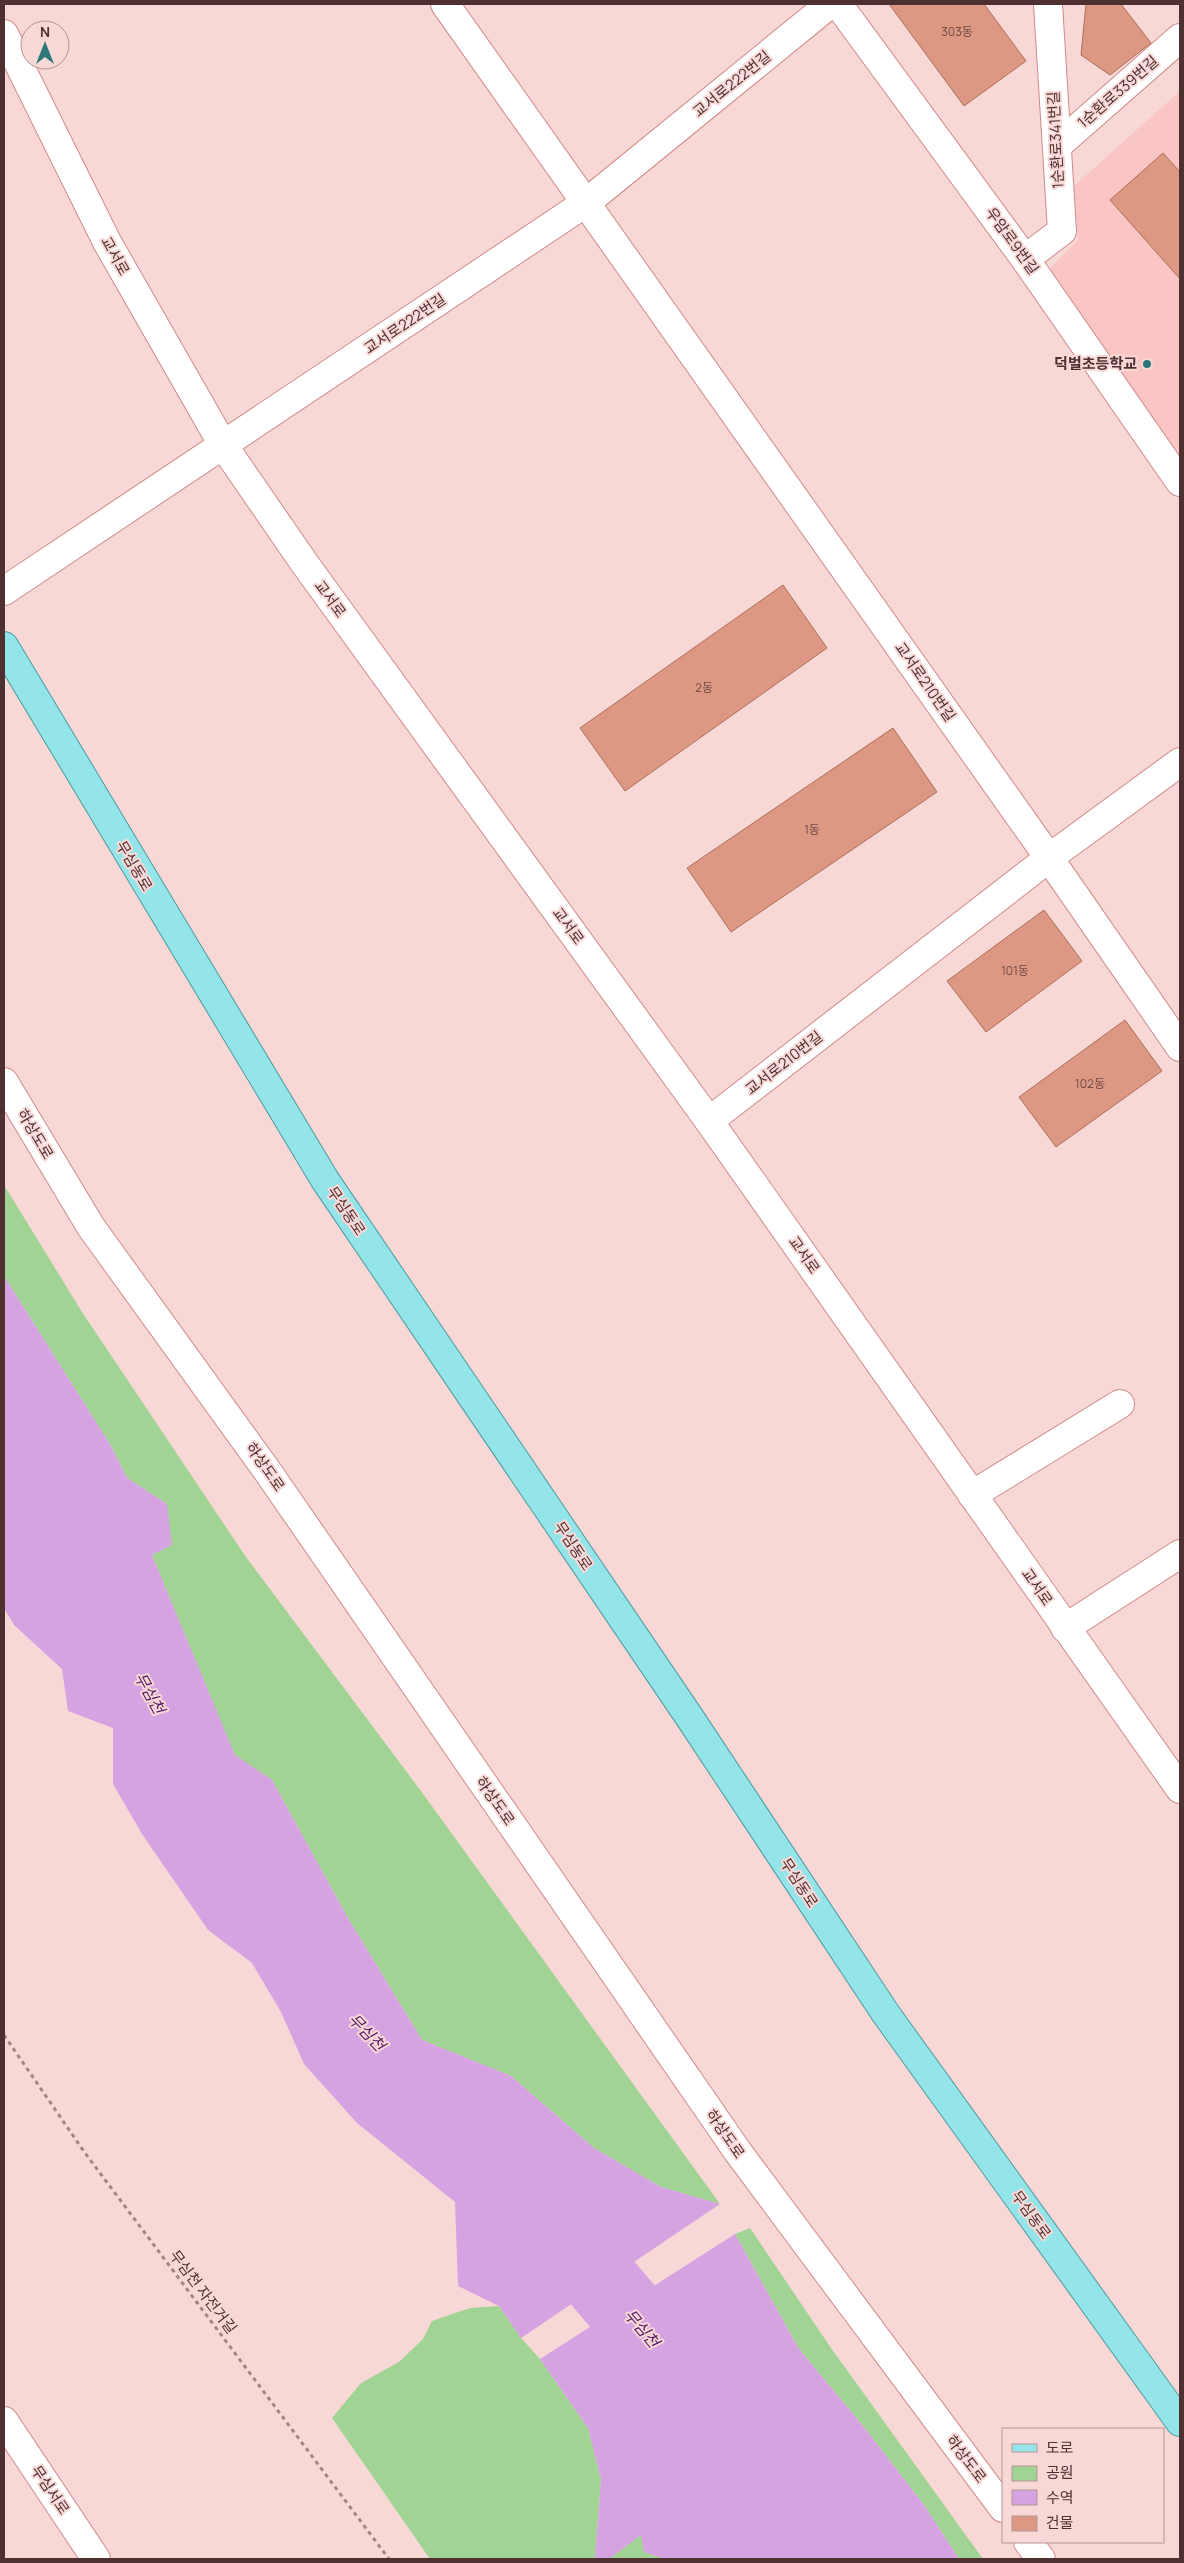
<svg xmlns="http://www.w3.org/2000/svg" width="1184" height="2563" font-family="Manrope,'Noto Sans KR',sans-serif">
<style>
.built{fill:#f9c6c5}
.green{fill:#a1d494}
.water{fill:#d5a2e2}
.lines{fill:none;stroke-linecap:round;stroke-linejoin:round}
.river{stroke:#d5a2e2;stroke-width:76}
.building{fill:#dc9882;stroke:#ae6e58}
.minor-casing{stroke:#d18a8a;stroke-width:30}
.major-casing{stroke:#4c9b9e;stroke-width:30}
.path{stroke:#a48584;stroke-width:3;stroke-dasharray:4 4;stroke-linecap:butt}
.minor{stroke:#fff;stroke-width:28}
.major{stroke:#93e5e9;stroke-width:28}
.poi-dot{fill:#2d777a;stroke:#f8d8d7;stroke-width:2}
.labels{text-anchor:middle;stroke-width:4;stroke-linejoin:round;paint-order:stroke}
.number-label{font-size:12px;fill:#724a44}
.street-label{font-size:15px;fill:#4e3030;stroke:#f8d8d7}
.poi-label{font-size:15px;font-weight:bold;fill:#4e3030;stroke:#f8d8d7;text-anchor:end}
.water-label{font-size:16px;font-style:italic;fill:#551864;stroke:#f8d8d7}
</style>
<rect width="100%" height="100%" fill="#f8d8d7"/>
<path class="built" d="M1180 91V457L1047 271 1078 240 1074 186Z"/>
<g class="green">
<path d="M4 1185 82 1312 246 1557 421 1791 720 2204 661 2187 594 2148 511 2076 422 2040 348 1918 272 1780 235 1756 152 1555 167 1504 127 1478 111 1446 4 1276Z"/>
<path d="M750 2228 831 2348 983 2559H959L924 2505 863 2426 799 2349 735 2234Z"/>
<path d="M499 2306 521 2338 540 2359 588 2428 601 2479 595 2559H430L332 2418 361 2383 399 2362 423 2339 432 2321 470 2308Z"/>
<path d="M642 2534 644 2552 665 2559H609Z"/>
</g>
<g class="water">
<path d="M4 1276 111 1446 127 1478 167 1504 172 1545 152 1555 235 1755 272 1780 348 1918 422 2040 511 2076 594 2148 661 2187 720 2204 521 2338 499 2306 458 2286 455 2202 357 2123 304 2064 281 2012 252 1963 208 1930 142 1834 113 1784V1728L68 1711 62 1669 14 1625 4 1608Z"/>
<path d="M735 2234 799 2349 863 2426 924 2505 959 2559H665L644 2552 641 2535 609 2559H595L601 2479 588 2428 540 2359Z"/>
</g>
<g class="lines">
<path class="river" d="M534 2203 691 2386"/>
</g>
<g class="building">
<path d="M889 4H984L1026 61 964 106Z"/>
<path d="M1086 4H1121L1151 43 1110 75 1081 55Z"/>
<path d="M1163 153 1180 172V279L1110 200Z"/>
<path d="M783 585 827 648 625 791 580 728Z"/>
<path d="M893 728 937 792 731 932 687 868Z"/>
<path d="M1044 910 1082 961 986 1032 947 981Z"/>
<path d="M1125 1020 1162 1071 1056 1147 1019 1097Z"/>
</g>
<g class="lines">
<g class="minor-casing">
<g id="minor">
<path d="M445 4 1049 858 1180 1047"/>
<path d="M838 4 1025 259 1180 482"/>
<path d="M4 34 107 242 223 445 305 564 709 1121 1180 1789"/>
<path d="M1057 146 1180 38"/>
<path d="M1025 259 1062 231 1048 4"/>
<path d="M4 591 587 202 830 4"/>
<path d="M4 1082 91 1227 268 1472 738 2152 1003 2508"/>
<path d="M709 1121 1049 858 1180 762"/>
<path d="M972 1495 1120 1404"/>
<path d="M1065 1628 1180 1554"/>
<path d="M4 2421 96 2559"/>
<path d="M1028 2542 1041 2559"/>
</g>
</g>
<g class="major-casing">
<path id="major" d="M4 646 325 1180 690 1718 886 2014 1180 2422"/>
</g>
<path class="path" d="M4 2035 85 2153 389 2559"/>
<use href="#minor" class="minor"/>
<use href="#major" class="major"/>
</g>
<circle class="poi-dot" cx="1147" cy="364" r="5"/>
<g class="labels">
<g class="number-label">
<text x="957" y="36">303동</text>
<text x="704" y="692">2동</text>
<text x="812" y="834">1동</text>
<text x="1015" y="975">101동</text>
<text x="1090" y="1088">102동</text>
</g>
<g class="street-label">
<text transform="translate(732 84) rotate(-39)" y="5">교서로222번길</text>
<text transform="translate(1118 92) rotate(-41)" y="5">1순환로339번길</text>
<text transform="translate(1056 140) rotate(-93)" y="5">1순환로341번길</text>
<text transform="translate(1012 241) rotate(54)" y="5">우암로9번길</text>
<text transform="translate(115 256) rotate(61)" y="5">교서로</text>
<text transform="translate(405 324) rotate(-34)" y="5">교서로222번길</text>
<text transform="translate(330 599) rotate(54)" y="5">교서로</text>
<text transform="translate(925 682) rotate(55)" y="5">교서로210번길</text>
<text transform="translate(134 866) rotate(59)" y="5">무심동로</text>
<text transform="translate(568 926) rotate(54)" y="5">교서로</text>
<text transform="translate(784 1063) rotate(-38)" y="5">교서로210번길</text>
<text transform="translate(35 1134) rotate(59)" y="5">하상도로</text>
<text transform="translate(346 1211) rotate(56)" y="5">무심동로</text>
<text transform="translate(804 1255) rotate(55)" y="5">교서로</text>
<text transform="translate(265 1467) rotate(55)" y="5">하상도로</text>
<text transform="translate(573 1546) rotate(56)" y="5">무심동로</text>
<text transform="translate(1037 1587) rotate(55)" y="5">교서로</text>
<text transform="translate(495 1801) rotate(55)" y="5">하상도로</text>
<text transform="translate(799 1883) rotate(57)" y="5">무심동로</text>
<text transform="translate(725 2134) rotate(55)" y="5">하상도로</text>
<text transform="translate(1031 2215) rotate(54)" y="5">무심동로</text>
<text transform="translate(203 2292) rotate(53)" y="5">무심천 자전거길</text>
<text transform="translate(966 2459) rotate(53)" y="5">하상도로</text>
<text transform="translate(50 2490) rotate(56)" y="5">무심서로</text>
</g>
<g class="poi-label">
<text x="1137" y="369">덕벌초등학교</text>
</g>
<g class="water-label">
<text transform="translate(150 1693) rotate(61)" y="6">무심천</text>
<text transform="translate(367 2032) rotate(46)" y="6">무심천</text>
<text transform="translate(642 2328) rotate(50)" y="6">무심천</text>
</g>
</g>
<rect width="1184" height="2563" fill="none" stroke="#4e3030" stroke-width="10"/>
<rect x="1002" y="2428" width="162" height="115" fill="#f8d8d7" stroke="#b49594"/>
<rect x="1012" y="2444" width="25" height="8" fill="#93e5e9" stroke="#b49594"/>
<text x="1046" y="2453" font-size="15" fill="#4e3030">도로</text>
<rect x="1012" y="2466" width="25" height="15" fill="#a1d494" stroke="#b49594"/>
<text x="1046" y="2478" font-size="15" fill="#4e3030">공원</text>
<rect x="1012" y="2490" width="25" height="15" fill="#d5a2e2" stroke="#b49594"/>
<text x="1046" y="2503" font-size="15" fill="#4e3030">수역</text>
<rect x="1012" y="2516" width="25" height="15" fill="#dc9882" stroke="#b49594"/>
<text x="1046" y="2528" font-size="15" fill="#4e3030">건물</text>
<g transform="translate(45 45)"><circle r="24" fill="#f8d8d7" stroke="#b49594"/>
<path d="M0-4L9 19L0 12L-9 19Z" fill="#2d777a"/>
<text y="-8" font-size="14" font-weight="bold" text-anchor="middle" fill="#4e3030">N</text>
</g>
</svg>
